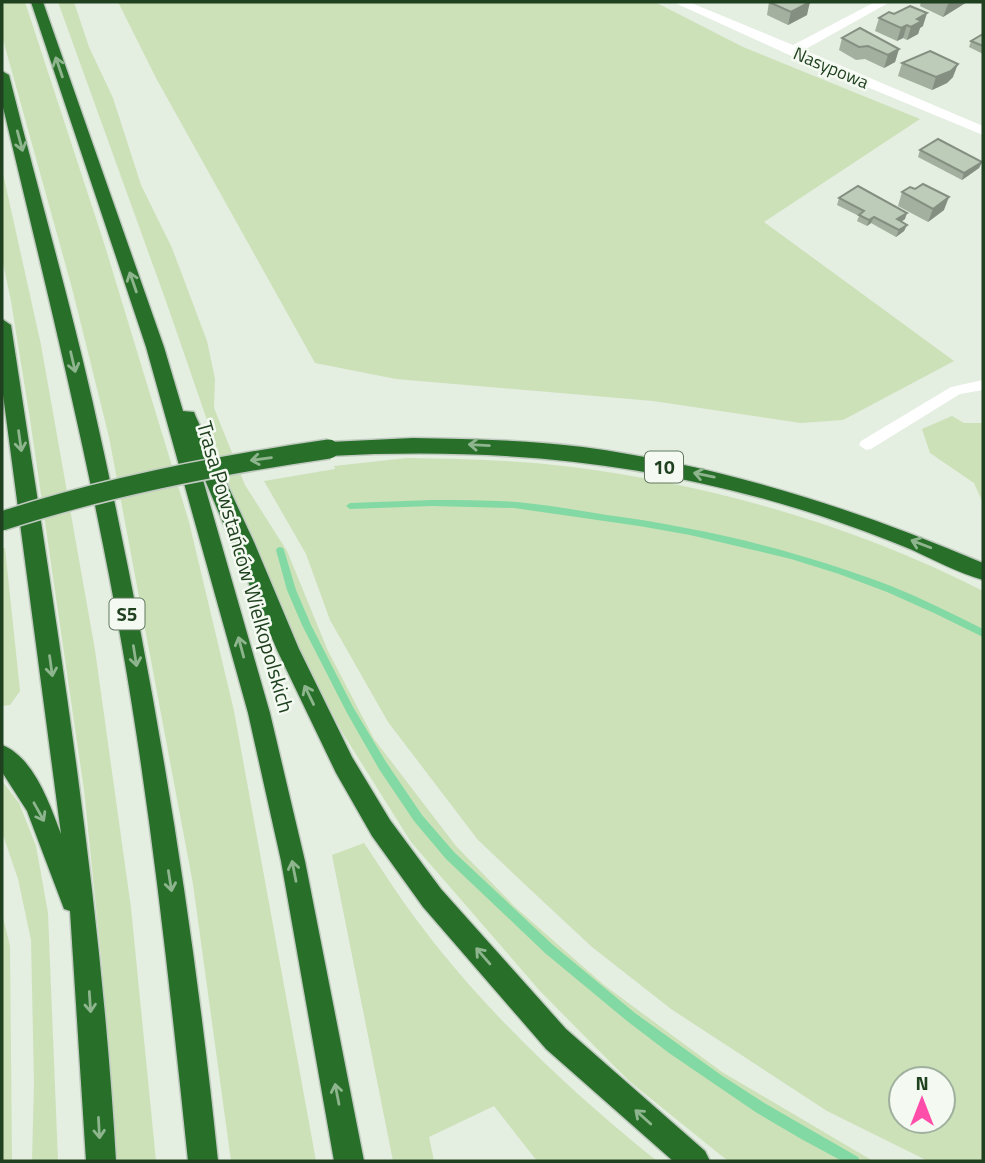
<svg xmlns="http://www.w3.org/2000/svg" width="985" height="1163" font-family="'Titillium Web',sans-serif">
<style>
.green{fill:#cce1b8;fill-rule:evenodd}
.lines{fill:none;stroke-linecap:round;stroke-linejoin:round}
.stream{fill:#83d9a4;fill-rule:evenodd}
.motorway-casing{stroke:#c1cac0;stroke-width:3}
.service{fill:#fff;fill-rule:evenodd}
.minor{fill:#fff;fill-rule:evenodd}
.motorway{fill:#28702a;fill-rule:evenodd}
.motorway-bridge-casing{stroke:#c1cac0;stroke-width:22;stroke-linecap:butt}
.motorway-bridge{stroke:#28702a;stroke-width:19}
.wall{fill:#a3af9f}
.shaded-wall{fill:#848f82}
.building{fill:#bdccb9;stroke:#848f82;stroke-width:2}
.oneway{stroke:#8eb58e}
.labels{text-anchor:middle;stroke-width:5;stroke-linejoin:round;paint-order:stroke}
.far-street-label{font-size:18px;fill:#20411f;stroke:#f4faf2}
.shield{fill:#f4faf2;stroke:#60785e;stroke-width:2}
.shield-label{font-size:19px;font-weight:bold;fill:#20411f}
.street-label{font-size:21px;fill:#20411f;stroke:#f4faf2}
</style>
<rect width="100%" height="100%" fill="#e4eee1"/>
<g class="green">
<path d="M2 2H25L104 243 189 522 234 711 316 1161H231L193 884 109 437 72 288 2 36Z"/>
<path d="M58 2H74L89 47 113 98 141 185 172 248 207 341 215 379 214 408 245 485 287 551 328 651 374 739 456 846 515 907 604 985 722 1072 873 1161H728L629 1081 540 991 411 842 342 732 286 626 237 507 167 304Z"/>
<path d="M118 2H655L743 47 920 119 764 222 954 361 843 420 801 423 653 401 396 379 315 363 156 78Z"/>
<path d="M2 169 41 345 95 650 131 908 156 1161H116L102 966 84 790 30 419 11 301 2 258Z"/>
<path d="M952 416 964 423H983V503L974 483 930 453 922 429Z"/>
<path d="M407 458C462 459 517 460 572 467 713 485 856 526 983 591V1161H928L827 1111 671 1009 592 947 534 893 478 840 388 722 330 620 306 554 264 481 335 469 334 466ZM901 1079H943V1121H901Z"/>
<path d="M2 548H5L20 691 10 705 2 706Z"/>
<path d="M2 781 19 803 36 846 48 913 58 1161H32L34 1083 31 940 18 879 2 832Z"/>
<path d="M364 843C383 871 401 900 422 927 485 1011 575 1096 657 1161H537L494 1106 429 1137 434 1161H393L332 855Z"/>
<path d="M2 913 10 946 12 1161H2Z"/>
</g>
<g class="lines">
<g class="stream">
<path d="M432 500C460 500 489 500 517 502 548 505 577 510 607 515 704 528 800 551 891 586 923 599 953 614 983 629V637L934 613 887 592 839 574 791 559 690 535 639 526 514 508 432 506 350 509 346 506 350 503Z"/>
<path d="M280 547 283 548 284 550 296 590 311 625 353 707 386 762 422 815 454 852 553 945 635 1013 721 1075 766 1104 858 1157 860 1161H842L803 1140 757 1113 669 1053 627 1021 545 953 446 859 414 821 379 769 347 713 302 625 287 590 276 550 277 548Z"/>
</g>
<g class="motorway-casing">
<g id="motorway">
<path d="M31 2H43L164 347 183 411 194 412 196 417 254 542 299 649 352 757 390 820 441 889 566 1029 705 1151 710 1161H673L546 1049 423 907 372 836 336 773 277 650 199 466 270 713 305 861 364 1161H334L281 861 248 713 146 347Z"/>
<path d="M2 71 9 75C36 183 67 290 92 399 149 650 192 905 218 1161H188C170 989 152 817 122 646 90 463 45 283 2 103Z"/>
<path d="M2 319 11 325C53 603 100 880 116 1161H86L70 911 64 909 27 811 2 772V745C34 757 50 805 61 834L2 387Z"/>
<path d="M413 438C470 439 526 440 583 447 722 466 854 508 983 563V580C958 573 934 560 910 549 881 537 851 526 821 516 655 462 502 447 329 456L322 454 319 449 322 444 329 442Z"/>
</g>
</g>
<path class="service" d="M983 380V390L960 394 871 449 866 450 859 445 861 441 951 387Z"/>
<path class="minor" d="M673 2H689L793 45 875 2H890L804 50 983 126V135L787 54Z"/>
<use href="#motorway" class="motorway"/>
<g class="motorway-bridge-casing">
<path id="motorway-bridge" d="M2 521C109 486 218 465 329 449"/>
</g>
<use href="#motorway-bridge" class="motorway-bridge"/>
</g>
<g class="wall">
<path d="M769 2 807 15 788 25 767 15Z"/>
<path d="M921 2H967L943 17 920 6Z"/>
<path d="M879 18 923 26 920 28 918 34 907 40 903 38 897 41 875 31Z"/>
<path d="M983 34V54L969 47 971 41Z"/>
<path d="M842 38 899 49 895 62 884 68 865 59 856 60 839 50Z"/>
<path d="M902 63 953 77 947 83 932 90 898 76Z"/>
<path d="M920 150 982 162 979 168 962 180 918 157Z"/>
<path d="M902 192 944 210 928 222 898 206Z"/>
<path d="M839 198 905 219 901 222 907 225 904 231 896 237 871 223 867 226 857 221 859 216 837 205Z"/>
</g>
<g class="shaded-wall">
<path d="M810 2 807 15 788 25 791 12Z"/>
<path d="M952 2H967L943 17 948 4Z"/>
<path d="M927 13 923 26 920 28 918 34 907 40 911 27 917 19Z"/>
<path d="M907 25 903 38 897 41 901 28Z"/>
<path d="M899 49 895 62 884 68 888 55Z"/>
<path d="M958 64 953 77 947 83 932 90 936 77Z"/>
<path d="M982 162 979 168 962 180 964 173Z"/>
<path d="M949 197 944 210 928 222 933 209Z"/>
<path d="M907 213 905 219 894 226 897 219Z"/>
<path d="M874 217 871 223 867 226 869 220Z"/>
<path d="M907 225 904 231 896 237 899 230Z"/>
</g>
<g class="building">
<path d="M769 2H810L791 12Z"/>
<path d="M910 6 927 13 917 19 922 21 911 27 907 25 901 28 879 18 889 12 894 14Z"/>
<path d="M860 28 899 49 888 55 868 46 859 47 842 38Z"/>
<path d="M983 34V46L971 41Z"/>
<path d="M930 51 958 64 951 71 936 77 902 63Z"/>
<path d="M938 139 982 162 964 173 920 150Z"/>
<path d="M923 184 949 197 933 209 902 192 910 187 915 189Z"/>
<path d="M858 186 907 213 897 219 907 225 899 230 874 217 869 220 859 215 864 211 839 198Z"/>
</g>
<defs><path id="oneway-shaft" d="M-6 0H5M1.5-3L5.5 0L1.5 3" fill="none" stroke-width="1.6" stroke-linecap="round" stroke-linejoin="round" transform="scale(1.75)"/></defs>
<g class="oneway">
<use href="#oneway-shaft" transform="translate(59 67) rotate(-109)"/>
<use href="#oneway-shaft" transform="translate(20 141) rotate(75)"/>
<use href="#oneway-shaft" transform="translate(133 282) rotate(-109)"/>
<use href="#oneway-shaft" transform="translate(73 362) rotate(77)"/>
<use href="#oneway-shaft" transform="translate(20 441) rotate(82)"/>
<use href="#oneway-shaft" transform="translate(479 445) rotate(-177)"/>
<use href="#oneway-shaft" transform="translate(261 459) rotate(172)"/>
<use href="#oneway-shaft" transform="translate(704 475) rotate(-168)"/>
<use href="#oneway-shaft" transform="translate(921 544) rotate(-159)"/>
<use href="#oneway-shaft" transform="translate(241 647) rotate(-105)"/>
<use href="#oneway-shaft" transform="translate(135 656) rotate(81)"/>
<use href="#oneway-shaft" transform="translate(51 666) rotate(82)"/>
<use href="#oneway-shaft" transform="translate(309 695) rotate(-116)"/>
<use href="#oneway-shaft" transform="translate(39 812) rotate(61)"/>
<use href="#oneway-shaft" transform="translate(294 871) rotate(-101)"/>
<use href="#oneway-shaft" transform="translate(170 881) rotate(81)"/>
<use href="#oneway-shaft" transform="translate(483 956) rotate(-131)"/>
<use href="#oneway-shaft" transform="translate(90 1002) rotate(86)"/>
<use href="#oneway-shaft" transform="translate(337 1094) rotate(-101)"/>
<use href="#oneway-shaft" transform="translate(643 1117) rotate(-138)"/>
<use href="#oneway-shaft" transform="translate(99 1128) rotate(87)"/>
</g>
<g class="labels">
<g class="far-street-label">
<text transform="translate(831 68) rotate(23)" y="6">Nasypowa</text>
</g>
<g class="shield">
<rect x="645" y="451.5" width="38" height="31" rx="5"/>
<rect x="109.5" y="598.5" width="35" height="31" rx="5"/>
</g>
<g class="shield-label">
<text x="664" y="474">10</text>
<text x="127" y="621">S5</text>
</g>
<g class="street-label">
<text transform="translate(245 567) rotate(74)" y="7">Trasa Powstańców Wielkopolskich</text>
</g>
</g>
<rect width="985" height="1163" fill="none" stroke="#20411f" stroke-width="7"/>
<g transform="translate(922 1100)"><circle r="33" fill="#f4faf2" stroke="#9fb09e" stroke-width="2"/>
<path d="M0-5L12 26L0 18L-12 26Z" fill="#ff4eaa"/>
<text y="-10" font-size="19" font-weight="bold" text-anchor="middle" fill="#20411f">N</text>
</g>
</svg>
